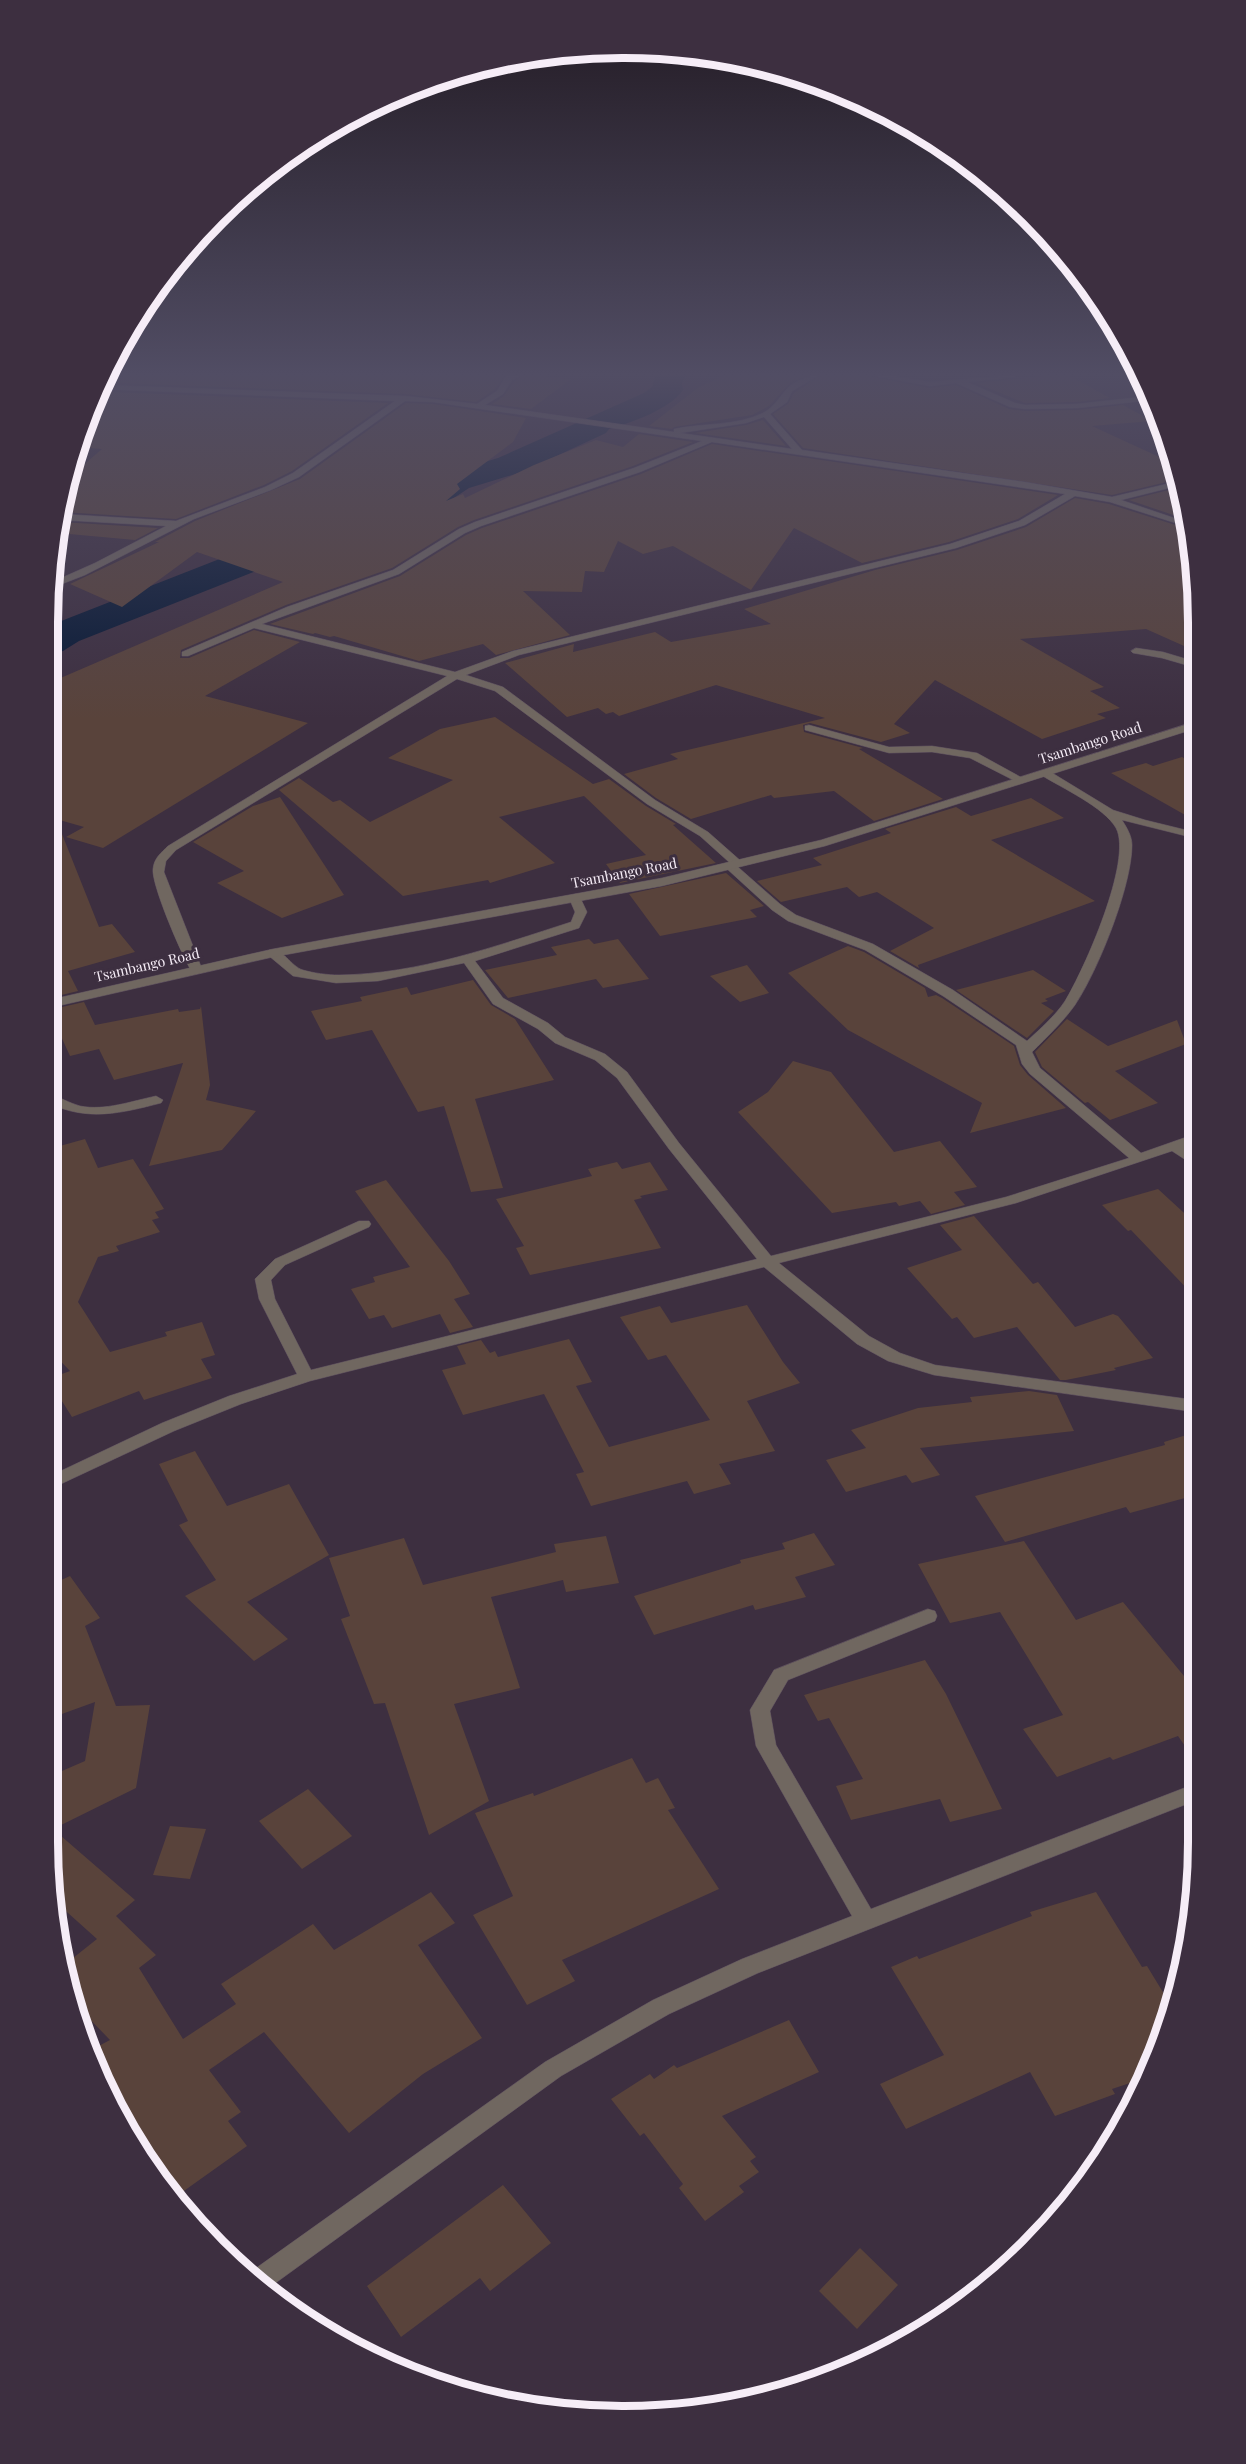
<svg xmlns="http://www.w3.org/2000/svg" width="1246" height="2464" font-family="'Playfair Display',serif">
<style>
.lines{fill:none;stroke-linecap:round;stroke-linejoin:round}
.river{fill:#071935;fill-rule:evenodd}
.building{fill:#59433b}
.minor-casing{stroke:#5b4d5d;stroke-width:1}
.tertiary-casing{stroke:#5b4d5d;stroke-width:1}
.minor{fill:#706760;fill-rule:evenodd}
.tertiary{fill:#706760;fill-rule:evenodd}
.labels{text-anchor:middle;stroke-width:6;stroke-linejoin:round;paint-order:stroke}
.far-street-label{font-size:14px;fill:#f6edf7;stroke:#3d2f40}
.rim{fill:none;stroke:#f6edf7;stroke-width:8}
</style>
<rect width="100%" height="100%" fill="#3d2f40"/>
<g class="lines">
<path class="river" d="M656 375H686L682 383 683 390C670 409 631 423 609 429L606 433 522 472 469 488 428 515 266 567 79 641 63 651 49 655V626L51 625 240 551 404 501 445 474 498 458 644 393 652 387Z"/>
</g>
<g class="building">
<path d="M126 375H505L495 389 476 402 405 394 118 383Z"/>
<path d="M524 375H527L571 379 531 409 492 404 504 396 514 382Z"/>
<path d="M726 375H809L791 382 769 406 752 415 674 427 672 429 649 426 699 387Z"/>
<path d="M821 375H870L872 377 930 388 956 385 1009 409 1025 411 1077 410 1123 405 1152 421 1092 426 1170 462 1175 480 1112 495 803 448 773 414 788 404 794 393Z"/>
<path d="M1057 375 1072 377 1110 398 1077 402 1025 403 976 383Z"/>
<path d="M110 392 388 403 292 471 264 485 176 519 61 512 65 487 87 462 102 449 78 447 91 411Z"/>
<path d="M406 403 433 404 526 418 513 442 457 484 460 489 446 501 463 494 465 498 534 465 596 440 623 447 639 434 693 442 633 466 474 520 458 527 392 568 286 605 181 650 180 658H189L254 630 300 642 205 696 308 723 103 848 66 837 84 827 56 819 99 927 112 924 135 952 68 971 78 991 49 998V683L283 582 197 552 122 607 70 584 159 542H155L195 521 300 479Z"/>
<path d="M763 420 786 446 695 433 746 425Z"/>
<path d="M712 444 1058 495 1018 519 949 542 862 563 794 528 751 590 673 546 643 554 618 541 604 572 585 571 582 592 523 591 570 635 496 655 483 644 419 661 334 636 330 637 315 633 313 634 270 624 400 576 466 535 482 528 641 474Z"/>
<path d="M1177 488 1185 519 1129 500Z"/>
<path d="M1075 498 1109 504 1188 529 1193 548V650L1146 629 1020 639 1104 687 1090 691 1120 708 1097 714 1106 718 1042 739 935 680 894 724 910 733 881 742 810 723 803 725 804 732 863 748 859 749 943 799 874 821 834 791 774 798 771 795 691 819 656 798 624 774 678 759 670 754 825 718 716 685 619 716 613 712 606 714 598 708 567 717 505 663 574 644 573 652 655 632 671 642 771 624 744 609 875 570 957 550 1026 527Z"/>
<path d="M60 522H61L158 528 135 540 58 533Z"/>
<path d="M495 717 593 784 609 779 646 806 676 824 673 825 716 863 620 883 606 864 646 855 584 796 499 817 555 863 490 883 488 880 403 896 279 790 299 778 333 802 340 800 370 822 453 780 388 758 440 729Z"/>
<path d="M1182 757 1194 764V820L1111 773 1146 763 1153 766Z"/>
<path d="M280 797 344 895 282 918 217 883 244 871 193 842 253 806Z"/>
<path d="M1031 798 1064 818 991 840 1095 901 918 965 919 968 890 951 934 928 877 892 859 897 847 887 781 902 757 881 822 865 813 858 891 833 885 829 956 807 971 816Z"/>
<path d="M726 873 764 906 750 910 757 917 660 936 629 894Z"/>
<path d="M589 939 594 944 618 939 649 979 603 988 596 979 508 998 485 970 557 955 551 947Z"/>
<path d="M848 946 864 952 925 988 928 997 936 995 942 998 1014 1046 1020 1065 1028 1075 1066 1108 970 1133 982 1103 848 1030 788 973Z"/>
<path d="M747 965 769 993 740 1002 710 976Z"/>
<path d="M1033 970 1066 991 1045 999 1048 1001 1041 1003 1054 1011 1027 1038 956 990Z"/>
<path d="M473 980 491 1005 515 1019 554 1080 475 1099 503 1188 471 1192 444 1106 418 1112 372 1030 326 1040 311 1011 362 1001 360 997 407 987 411 995Z"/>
<path d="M84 1002 95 1025 178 1009 179 1012 200 1009 201 1006 210 1085 206 1100 256 1111 222 1150 149 1166 183 1063 114 1080 99 1049 70 1056 49 1010Z"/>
<path d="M1067 1019 1108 1046 1177 1020 1186 1044 1115 1071 1158 1103 1110 1120 1088 1102 1085 1103 1042 1067 1035 1052Z"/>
<path d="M793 1061 831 1072 894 1152 940 1141 977 1187 954 1192 965 1205 931 1214 920 1201 899 1206 896 1202 832 1213 738 1112 768 1092Z"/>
<path d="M85 1139 98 1168 133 1159 164 1209 155 1212 159 1218 152 1220 160 1232 116 1246 119 1251 98 1257 78 1302 110 1352 167 1336 165 1332 202 1322 215 1355 201 1359 212 1378 144 1400 139 1391 72 1417 48 1379 70 1371 48 1348 49 1274 53 1263 49 1253V1149Z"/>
<path d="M617 1162 622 1169 650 1162 668 1190 640 1196 642 1198 634 1200 661 1248 530 1275 516 1248 524 1246 496 1199 592 1176 588 1169Z"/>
<path d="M386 1180 449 1261 470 1294 454 1299 473 1327 450 1333 440 1314 392 1328 384 1315 369 1319 351 1289 375 1282 373 1277 410 1267 355 1191Z"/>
<path d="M1158 1189 1195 1223V1297L1131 1230 1128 1231 1102 1205Z"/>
<path d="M974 1216 1033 1284 1038 1282 1075 1327 1113 1314 1118 1316 1153 1358 1114 1368 1116 1370 1066 1380H1060L1017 1327 974 1338 957 1317 952 1319 907 1268 962 1250 940 1225Z"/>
<path d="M747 1305 783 1362 800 1383 747 1401 775 1451 719 1464 731 1484 694 1494 687 1481 591 1506 576 1474 584 1472 544 1394 463 1415 442 1370 466 1364 457 1346 481 1340 490 1353 495 1351 498 1357 569 1339 592 1382 576 1386 609 1447 710 1420 666 1355 648 1360 620 1317 660 1306 671 1323Z"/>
<path d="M1029 1391 1057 1395 1074 1431 920 1448 940 1475 912 1483 906 1475 846 1492 826 1460 866 1448 851 1430 918 1408 972 1402 970 1397Z"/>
<path d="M1196 1432V1495L1130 1513 1126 1507 1005 1542 975 1496 1165 1445 1164 1442Z"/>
<path d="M195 1451 227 1506 289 1484 329 1555 247 1602 288 1639 254 1661 185 1596 216 1580 179 1525 188 1521 159 1464Z"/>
<path d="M814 1533 835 1565 795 1577 806 1597 755 1610 753 1605 654 1635 634 1596 741 1563 740 1560 785 1549 782 1543Z"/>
<path d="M606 1536 619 1583 566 1592 563 1580 491 1597 520 1688 454 1704 489 1801 429 1835 385 1703 374 1704 341 1619 350 1616 329 1558 404 1538 423 1585 556 1552 554 1544Z"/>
<path d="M1024 1541 1076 1620 1123 1602 1184 1676 1196 1671V1762L1178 1736 1113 1760 1110 1757 1057 1777 1023 1729 1063 1715 1000 1612 950 1623 918 1564Z"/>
<path d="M70 1576 100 1618 85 1626 116 1706 150 1705 136 1788 53 1829 135 1900 116 1916 156 1955 139 1968 183 2039 236 2004 221 1984 313 1924 334 1950 431 1892 455 1923 418 1945 482 2038 423 2074 349 2133 264 2032 209 2070 241 2112 228 2121 247 2146 174 2198 167 2191 91 2050 110 2040 75 2004 68 1962 97 1939 58 1904 48 1841V1777L85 1761 95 1702 48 1719V1586Z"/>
<path d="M925 1660 946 1694 1002 1809 950 1822 940 1799 851 1820 836 1786 863 1779 829 1718 818 1721 804 1695Z"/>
<path d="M632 1758 646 1783 658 1778 675 1808 668 1810 719 1889 562 1960 575 1981 527 2005 473 1915 513 1896 475 1813 533 1793 534 1796Z"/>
<path d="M308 1789 352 1836 302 1869 259 1821Z"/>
<path d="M170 1826 206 1829 190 1879 153 1875Z"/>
<path d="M1096 1892 1142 1967 1147 1966 1172 2007 1145 2078 1112 2089 1115 2094 1055 2116 1030 2072 906 2129 880 2084 944 2055 891 1967 917 1956 919 1959 1032 1916 1030 1912Z"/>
<path d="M789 2020 819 2072 722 2116 756 2157 750 2161 759 2172 739 2186 744 2192 705 2221 679 2188 683 2184 644 2133 640 2136 611 2099 650 2074 654 2079 674 2065 677 2068Z"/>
<path d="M503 2185 551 2243 490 2291 480 2278 401 2337 367 2286Z"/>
<path d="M860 2248 898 2285 857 2329 819 2291Z"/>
</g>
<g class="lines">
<g class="minor-casing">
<g id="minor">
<path d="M512 375H522L512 380 503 394 485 405 674 432V429C702 423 737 426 763 413 774 407 778 399 786 390 792 382 810 375 819 375L792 391 787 402 770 414 802 450 1025 482 1112 497 1175 482 1177 486 1121 500 1186 522 1188 527 1110 502 1075 496 1025 525 956 548 519 655 466 675 503 687 655 800 708 832 742 862 744 864 738 867 780 904 796 915 873 944 953 990 1027 1041C1040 1029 1055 1016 1065 1001 1084 970 1133 860 1116 828 1104 807 1062 788 1041 775V771H1049L1113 810 1145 820 1194 832V838L1122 820C1127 828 1132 836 1132 845 1132 886 1098 971 1075 1005 1063 1022 1047 1037 1032 1052L1040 1068 1141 1153 1195 1134V1143L1184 1147 1195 1155V1166L1172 1151 1016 1203 779 1263 869 1336 900 1353 935 1365 1195 1400V1412L934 1375 888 1361 857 1344 764 1267 310 1381 241 1404 174 1431 48 1490V1477L162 1423 229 1396 297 1374 259 1299 255 1279 275 1259 359 1221H369L371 1224 369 1227 285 1265 271 1280 275 1299 311 1370 757 1259 669 1149 617 1078 595 1060 555 1043 538 1029 493 1004 464 963 378 981 336 983 293 976 269 956 267 953 269 950C283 947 290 966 303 970 313 973 328 975 339 975 419 974 496 946 571 922L575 912 569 898 575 894 579 895 587 912 579 928 475 961 503 998 548 1023 565 1037 605 1054 627 1072 679 1143 771 1256 1006 1197 1129 1158 1030 1074 1022 1064 1016 1045 943 996 865 950 788 921 772 910 726 868 724 866 730 863 700 836 647 804 495 691 457 679 176 850 166 861 164 872 202 969 196 973 192 972C182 956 151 884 153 869 154 858 161 853 168 846L447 676 254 628 188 656H182V652L287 607 393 570 459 529 475 522 634 468 702 441 433 402 405 401 299 477 271 490 194 519 85 575 49 589 50 583 95 563 166 526 61 520V514L176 521 265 487 293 473 395 401 100 389 101 385 405 396 477 404 497 391 506 376ZM764 417 792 449 680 433 746 423ZM712 442 1065 494 1019 521 950 544 513 651 455 672 262 624 399 574 465 533 481 526 640 472Z"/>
<path d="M872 375H886L930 382 1017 375 1014 377 967 382 1015 403 1025 405 1077 404 1150 396 1152 400 1077 408 1025 409 1010 407 956 383 930 386Z"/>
<path d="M1136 648 1163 652 1193 661V667L1162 658 1133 653 1131 651Z"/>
<path d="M809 725 889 747 932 746 977 753 1026 780 1025 782H1017L970 758 932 752 889 753 805 730V726Z"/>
<path d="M49 1094C60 1097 69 1103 80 1106 105 1111 132 1101 156 1096L163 1100 161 1103C122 1113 87 1122 49 1103Z"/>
<path d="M928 1609 935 1611 937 1616 935 1621 788 1680 770 1711 776 1745 871 1909 1197 1783V1800L758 1973 669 2014 561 2076 270 2287 252 2271 545 2062 653 2000 742 1959 852 1916 756 1746 750 1710 774 1670Z"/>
</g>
</g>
<g class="tertiary-casing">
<path id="tertiary" d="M1194 722V729L825 846 662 886 273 957 49 1008V1000L273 949 662 878 821 840Z"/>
</g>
<use href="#minor" class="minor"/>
<use href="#tertiary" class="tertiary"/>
</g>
<linearGradient id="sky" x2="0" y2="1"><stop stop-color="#221a23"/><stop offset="0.52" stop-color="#514d64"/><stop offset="1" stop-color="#514d64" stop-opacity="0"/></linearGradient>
<rect width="1246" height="719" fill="url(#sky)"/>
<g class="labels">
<g class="far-street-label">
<text transform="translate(1090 743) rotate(-18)" y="5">Tsambango Road</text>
<text transform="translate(624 873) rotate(-11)" y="5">Tsambango Road</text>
<text transform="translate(147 965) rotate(-13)" y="5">Tsambango Road</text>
</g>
</g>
<path d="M0 0H1246V2464H0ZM622 58H624A564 564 0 0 1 1188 622V1842A564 564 0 0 1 624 2406H622A564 564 0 0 1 58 1842V622A564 564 0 0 1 622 58Z" fill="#3d2f40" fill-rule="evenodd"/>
<path class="rim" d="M622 58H624A564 564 0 0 1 1188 622V1842A564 564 0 0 1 624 2406H622A564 564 0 0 1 58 1842V622A564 564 0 0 1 622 58Z"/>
</svg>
